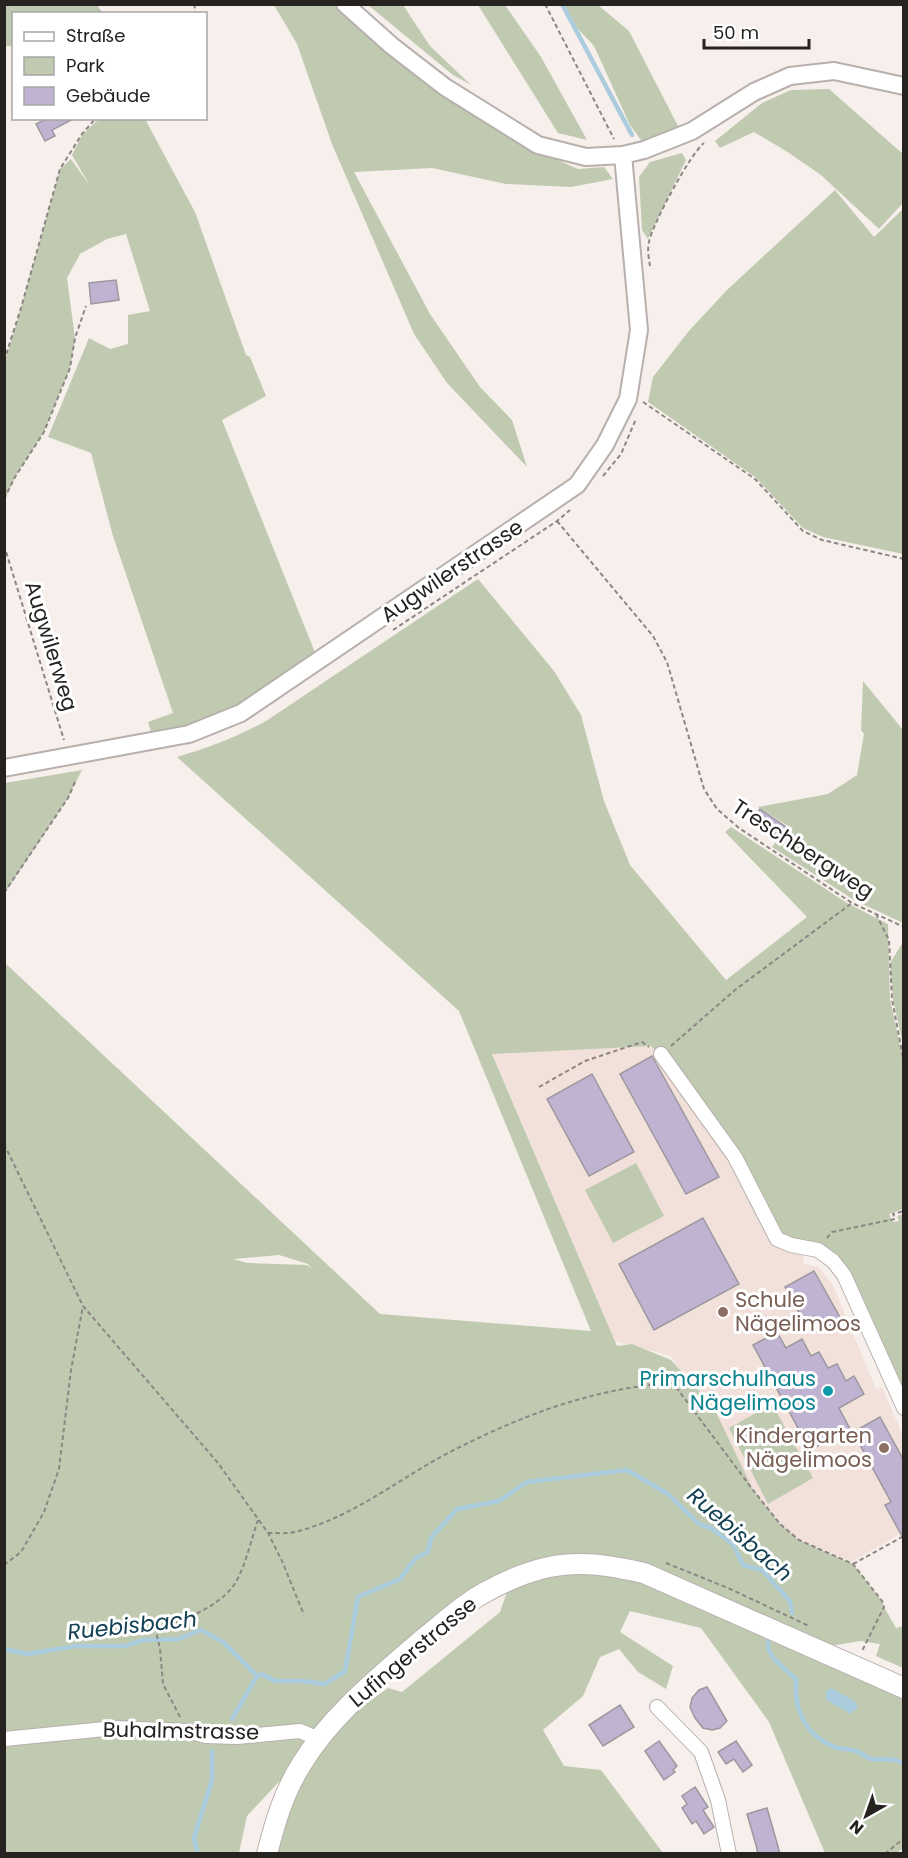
<svg xmlns="http://www.w3.org/2000/svg" width="908" height="1858" font-family="Poppins,sans-serif">
<style>
.built{fill:#f1e1da}
.green{fill:#c0cab1;fill-rule:evenodd}
.water{fill:#acd}
.lines{fill:none;stroke-linecap:round;stroke-linejoin:round}
.stream{stroke:#acd;stroke-width:4.5}
.building{fill:#c0b3d1;stroke:#9b989e;stroke-width:1.5}
.minor-casing{stroke:#b7b0ad;stroke-width:16}
.tertiary-casing{stroke:#b7b0ad;stroke-width:20}
.secondary-casing{stroke:#b7b0ad;stroke-width:22}
.path{stroke:#8c8784;stroke-width:2;stroke-dasharray:4.5 3;stroke-linecap:butt}
.minor{stroke:#fff;stroke-width:14}
.tertiary{stroke:#fff;stroke-width:16}
.secondary{stroke:#fff;stroke-width:20}
.education-dot{fill:#8d6e63;stroke:#fff;stroke-width:2}
.culture-dot{fill:#0f9aa8;stroke:#fff;stroke-width:2}
.labels{text-anchor:middle;stroke-width:6;stroke-linejoin:round;paint-order:stroke}
.street-label{font-size:21px;fill:#252220;stroke:#fff}
.education-label{font-size:21px;fill:#785e54;stroke:#fff;text-anchor:start}
.culture-label{font-size:21px;fill:#0d838f;stroke:#fff;text-anchor:end}
.water-label{font-size:22px;font-style:italic;fill:#134154;stroke:#fff}
</style>
<rect width="100%" height="100%" fill="#f7efeb"/>
<path class="built" d="M650 1046 717 1133 776 1244 804 1255 803 1264 818 1267 832 1283 876 1389 882 1387 903 1436V1532L852 1562 800 1540 778 1524 735 1463 671 1356 615 1341 492 1053Z"/>
<g class="green">
<path d="M5 4 97 5 103 13 14 14 13 46H5Z"/>
<path d="M274 5H335L388 53 444 97 535 150 578 169 604 167 613 179 571 187 506 184 432 168 354 172 430 314 480 387 512 420 527 467 447 383 414 334 332 144 297 44Z"/>
<path d="M368 5H403L430 46 471 85 453 75Z"/>
<path d="M478 5H505L541 57 587 140 558 133Z"/>
<path d="M565 5H598L629 31 679 128 644 144 630 125 594 46 577 28Z"/>
<path d="M829 89 903 154V203L879 229 821 175 786 151 754 132 720 148 715 141 762 103 791 90Z"/>
<path d="M99 119H145L195 212 246 355 250 357 266 396 222 420 316 655C275 683 235 711 188 727 176 731 164 732 152 735L148 722 173 713 113 536 91 453 48 437 89 338 110 349 128 344V315L150 311 126 234 107 239 80 254 67 278 75 338 70 368 44 432 15 477 5 499V361L21 308 60 169 71 159 90 186 72 155 82 135Z"/>
<path d="M682 153 686 160 648 239 642 230 639 177 650 162Z"/>
<path d="M835 190 874 237 903 209V554L823 537 803 528 755 477 648 402 653 377 688 332 727 290Z"/>
<path d="M478 579 554 671 581 715 604 801 630 865 726 980 807 917 725 832 731 827 847 903 888 924 890 999 904 1064 903 1209 889 1214 893 1222 899 1221 897 1216 903 1214V1394L843 1262 818 1245 782 1236 739 1157 651 1046 492 1054 617 1346 632 1344 671 1360 713 1406 753 1490 780 1524 799 1540 853 1564 882 1601 884 1607 896 1628 903 1626V1668L876 1656 880 1644 861 1641 805 1650 903 1696V1848L897 1853H825L769 1722 701 1628 630 1611 620 1632 673 1666 666 1689 638 1672 619 1649 600 1657 583 1696 543 1730 564 1766 601 1770 663 1853H276C289 1804 309 1755 347 1719 358 1707 375 1698 388 1688L402 1692 500 1612 511 1580 456 1612 319 1739 247 1816 239 1853H5L4 962 380 1314 591 1331 459 1011 177 757C208 748 237 737 266 721ZM279 1255 308 1264 312 1269 307 1265 247 1263 233 1259Z"/>
<path d="M863 681 903 730V923L854 900 772 847 788 826 758 807 828 794 857 775 864 734 861 730Z"/>
<path d="M82 770 68 798 5 893V783Z"/>
<path d="M903 942H904L903 1045 893 999 890 963Z"/>
<path d="M636 1163 664 1216 613 1243 585 1190Z"/>
<path d="M772 1404 813 1478 768 1504 729 1428Z"/>
</g>
<path class="water" d="M831 1688 855 1701 858 1708 850 1714C842 1707 834 1706 826 1699V1691Z"/>
<g class="lines">
<g class="stream">
<path d="M562 4 632 135"/>
<path d="M769 1640C763 1655 786 1669 796 1679 794 1711 805 1736 837 1748 843 1749 850 1749 856 1751 862 1753 866 1758 872 1759 884 1760 894 1757 904 1764"/>
<path d="M4 1649 27 1654 76 1646H125L143 1640 178 1639 201 1630 223 1642 257 1676 262 1674 275 1681H302L325 1684 345 1671 358 1597 400 1579 416 1558 428 1552 431 1538 457 1509 499 1501 527 1482 627 1470 668 1494 699 1524 711 1528 733 1544 743 1565 762 1570 790 1601 792 1613"/>
<path d="M232 1719 257 1676"/>
<path d="M198 1854 194 1838 212 1780V1751"/>
</g>
</g>
<g class="building">
<path d="M48 118H75L52 130 55 136 45 141 36 124Z"/>
<path d="M116 280 119 300 91 304 89 283Z"/>
<path d="M760 809 786 827 778 839 752 821Z"/>
<path d="M652 1056 719 1177 686 1194 620 1074Z"/>
<path d="M592 1074 634 1152 589 1176 547 1099Z"/>
<path d="M703 1218 739 1284 654 1330 619 1264Z"/>
<path d="M814 1271 841 1319 823 1329 815 1316 804 1322 785 1287Z"/>
<path d="M777 1332 786 1348 802 1339 811 1356 819 1352 828 1368 837 1364 846 1381 854 1376 864 1394 839 1408 850 1429 810 1450 753 1345Z"/>
<path d="M880 1417 903 1459V1538L885 1505 891 1502 853 1432Z"/>
<path d="M707 1687 727 1721 720 1728 712 1730 703 1728 695 1718 690 1707 692 1698 699 1690Z"/>
<path d="M620 1705 634 1727 603 1746 589 1725Z"/>
<path d="M659 1741 677 1766 673 1770 675 1772 664 1780 645 1751Z"/>
<path d="M736 1741 752 1765 743 1772 734 1759 726 1764 718 1752Z"/>
<path d="M695 1787 708 1807 703 1810 714 1827 704 1834 696 1821 692 1824 682 1808 687 1804 682 1796Z"/>
<path d="M767 1808 777 1843 780 1854H758L756 1845 747 1814Z"/>
</g>
<g class="lines">
<g class="minor-casing">
<g id="minor">
<path d="M661 1054 735 1157 777 1239 791 1245 818 1250 833 1261 844 1275 904 1408"/>
<path d="M657 1707 701 1752 718 1800 729 1854"/>
<path d="M4 1739 115 1728 187 1731 206 1736 237 1737 300 1731 319 1739"/>
</g>
</g>
<g class="tertiary-casing">
<g id="tertiary">
<path d="M345 4 392 46 445 87 538 145 586 157 623 155 644 150 692 131 754 92 790 76 834 71 904 86"/>
<path d="M4 768 189 734 241 713 577 485 605 445 628 399 639 330 623 155"/>
</g>
</g>
<g class="secondary-casing">
<path id="secondary" d="M267 1854C275 1822 284 1792 301 1765 331 1715 380 1676 424 1638 443 1623 461 1606 482 1594 503 1582 526 1572 549 1567 582 1560 612 1566 644 1573L904 1688"/>
</g>
<g class="path">
<path d="M194 4 196 14"/>
<path d="M545 4 614 139"/>
<path d="M650 266C649 259 647 250 649 242 652 225 690 154 704 143"/>
<path d="M4 361 21 308 60 169 82 134 96 118"/>
<path d="M643 402 755 479 803 531 822 540 904 559"/>
<path d="M603 476 621 454 636 419"/>
<path d="M4 499 15 477 44 432 70 368 75 338 86 306"/>
<path d="M557 521 653 636 667 662 704 789 717 809 739 828 852 903 904 927"/>
<path d="M4 545 64 740"/>
<path d="M393 630 557 521 570 510"/>
<path d="M4 893 68 798 75 782"/>
<path d="M876 914 889 940 892 999 904 1063"/>
<path d="M671 1046 735 990 852 903"/>
<path d="M539 1087 585 1061 642 1042 649 1047"/>
<path d="M4 1144 83 1306 218 1463 268 1533 282 1561 304 1615"/>
<path d="M827 1238 832 1232 895 1219 893 1214 904 1211"/>
<path d="M268 1533C278 1533 290 1534 299 1531 354 1516 399 1479 448 1453 520 1416 592 1388 673 1383L753 1490 780 1524 799 1540 853 1564 882 1601 884 1607 862 1651"/>
<path d="M666 1563 728 1588 809 1626"/>
<path d="M853 1564 904 1536"/>
<path d="M4 1565 21 1552 44 1512 59 1469 71 1370 83 1306"/>
<path d="M180 1717 163 1684 160 1649 156 1631C181 1620 211 1611 230 1590 244 1575 251 1539 258 1520"/>
<path d="M885 1854 904 1838"/>
</g>
<use href="#minor" class="minor"/>
<use href="#tertiary" class="tertiary"/>
<use href="#secondary" class="secondary"/>
</g>
<g class="education-dot">
<circle cx="723" cy="1312" r="6"/>
<circle cx="884" cy="1448" r="6"/>
</g>
<circle class="culture-dot" cx="828" cy="1391" r="6"/>
<g class="labels">
<g class="street-label">
<text transform="translate(452 571) rotate(-34)" y="7">Augwilerstrasse</text>
<text transform="translate(51 646) rotate(73)" y="7">Augwilerweg</text>
<text transform="translate(803 849) rotate(33)" y="7">Treschbergweg</text>
<text transform="translate(413 1652) rotate(-40)" y="7">Lufingerstrasse</text>
<text transform="translate(181 1731) rotate(1)" y="7">Buhalmstrasse</text>
</g>
<g class="education-label">
<text x="735" y="1307">Schule<tspan x="735" dy="24">Nägelimoos</tspan></text>
<text x="872" y="1443" text-anchor="end">Kindergarten<tspan x="872" dy="24">Nägelimoos</tspan></text>
</g>
<g class="culture-label">
<text x="816" y="1386">Primarschulhaus<tspan x="816" dy="24">Nägelimoos</tspan></text>
</g>
<g class="water-label">
<text transform="translate(740 1534) rotate(41)" y="8">Ruebisbach</text>
<text transform="translate(132 1625) rotate(-6)" y="8">Ruebisbach</text>
</g>
</g>
<rect width="908" height="1858" fill="none" stroke="#252220" stroke-width="12"/>
<rect x="12" y="12" width="195" height="108" fill="#ffffff" stroke="#a8a7a6" stroke-width="1.5"/>
<rect x="24" y="32" width="30" height="9" fill="#ffffff" stroke="#a8a7a6" stroke-width="1.5"/>
<text x="66" y="42" font-size="18" fill="#252220">Straße</text>
<rect x="24" y="57" width="30" height="18" fill="#c0cab1" stroke="#a8a7a6" stroke-width="1.5"/>
<text x="66" y="72" font-size="18" fill="#252220">Park</text>
<rect x="24" y="87" width="30" height="18" fill="#c0b3d1" stroke="#a8a7a6" stroke-width="1.5"/>
<text x="66" y="102" font-size="18" fill="#252220">Gebäude</text>
<g transform="translate(866 1816) rotate(220)" stroke="#ffffff" stroke-width="4.5" paint-order="stroke">
<path d="M0-4.5L10 22L0 15L-10 22Z" fill="#252220"/>
<text y="-9" font-size="16" font-weight="bold" text-anchor="middle" fill="#252220">N</text>
</g>
<path d="M704 39v9h105v-9" fill="none" stroke="#252220" stroke-width="3"/>
<text x="713" y="39" font-size="18" fill="#252220" stroke="#ffffff" stroke-width="4.5" paint-order="stroke">50 m</text>
</svg>
